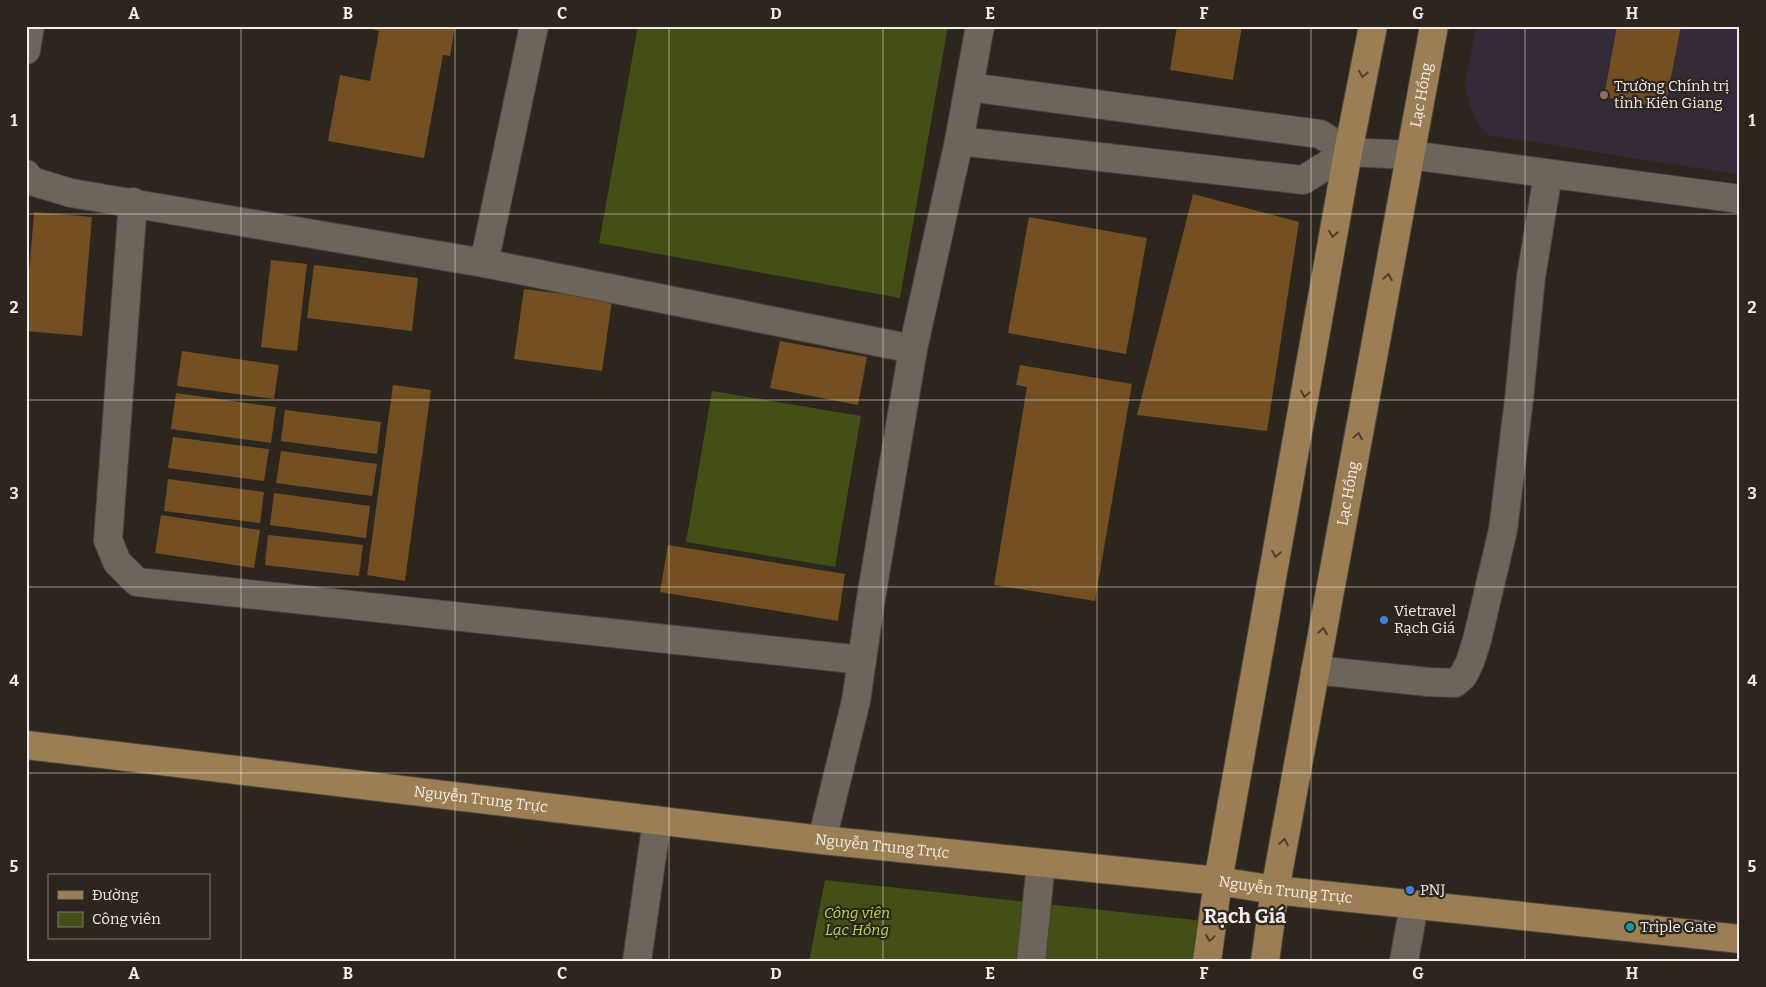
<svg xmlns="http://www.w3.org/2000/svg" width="1766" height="987" font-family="Bitter,serif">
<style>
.education{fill:#352a38}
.green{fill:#444f15}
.building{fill:#734f22}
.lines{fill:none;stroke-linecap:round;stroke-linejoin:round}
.minor-casing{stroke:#4a443e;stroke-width:30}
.major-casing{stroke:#4a443e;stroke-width:30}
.minor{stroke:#6d645c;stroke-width:28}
.major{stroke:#9b7e54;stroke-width:28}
.oneway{stroke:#4e402e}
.grid{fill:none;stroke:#f2ede8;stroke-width:1;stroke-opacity:0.55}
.education-dot{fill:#8d6e63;stroke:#2d261e;stroke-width:2}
.shop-dot{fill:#3f7fe0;stroke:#2d261e;stroke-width:2}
.culture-dot{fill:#0f9aa8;stroke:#2d261e;stroke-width:2}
.labels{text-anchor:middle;stroke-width:4.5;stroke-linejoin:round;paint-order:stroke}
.poi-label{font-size:15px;fill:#f2ede8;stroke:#2d261e;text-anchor:start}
.street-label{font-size:15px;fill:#f2ede8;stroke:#2d261e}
.park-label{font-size:15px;font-style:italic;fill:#bcd651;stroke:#2d261e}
.district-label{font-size:20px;font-weight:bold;fill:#f2ede8;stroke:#2d261e}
.neatline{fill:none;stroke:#f2ede8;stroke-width:2}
.grid-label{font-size:16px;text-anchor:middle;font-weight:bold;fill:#f2ede8}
</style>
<rect width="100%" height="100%" fill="#2d261e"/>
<path class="education" d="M1476 26H1740V175L1488 135 1479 126 1470 106 1465 85Z"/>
<g class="green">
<path d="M638 26H948L900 298 599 243Z"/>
<path d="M712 391 861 416 835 567 686 542Z"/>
<path d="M825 880 1213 922 1207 961H809Z"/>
</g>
<g class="building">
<path d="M360 26H455L450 56 443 55 424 158 328 141 340 75 370 81 379 31Z"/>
<path d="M1177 26H1242L1233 80 1170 70Z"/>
<path d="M1617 26H1681L1665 108 1604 97Z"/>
<path d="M1193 194 1299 222 1267 431 1137 415Z"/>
<path d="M34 212 92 217 82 336 26 331V309Z"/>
<path d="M1029 217 1147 238 1126 354 1008 333Z"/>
<path d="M271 260 307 264 297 351 261 347Z"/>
<path d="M314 265 418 278 412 331 307 318Z"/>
<path d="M524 289 612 300 602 371 514 359Z"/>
<path d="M780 341 867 357 858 405 770 388Z"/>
<path d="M182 351 279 365 274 399 177 386Z"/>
<path d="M1020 365 1132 384 1095 601 994 585 1027 387 1016 385Z"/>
<path d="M393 385 431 390 405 581 367 575Z"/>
<path d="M176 393 276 407 271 443 171 429Z"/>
<path d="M285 410 381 422 377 454 281 441Z"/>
<path d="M173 437 269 449 264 481 168 468Z"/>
<path d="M281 451 377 464 372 496 276 483Z"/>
<path d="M168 479 264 492 260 523 164 511Z"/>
<path d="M274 493 370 506 366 538 270 525Z"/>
<path d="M161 515 260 530 254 568 155 553Z"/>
<path d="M268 535 363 545 359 576 265 565Z"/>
<path d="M668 545 845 574 838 621 660 592Z"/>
</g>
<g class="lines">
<g class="minor-casing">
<g id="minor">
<path d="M26 50 30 26"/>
<path d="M969 87 1320 134 1348 152 1410 155 1740 199"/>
<path d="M959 141 1303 180 1348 152"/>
<path d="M26 174 31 181 71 193 484 263 913 349"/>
<path d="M133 202 108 540 117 562 137 582 862 660"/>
<path d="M484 263 534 26"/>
<path d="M1315 670 1428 682 1455 683 1463 676 1470 662 1477 640 1503 530 1519 399 1531 277 1548 174"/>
<path d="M822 840 856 701 871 598 913 349 959 141 980 26"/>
<path d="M637 961 657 820"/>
<path d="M1031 961 1041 863"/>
<path d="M1404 961 1414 905"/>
</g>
</g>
<g class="major-casing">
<g id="major">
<path id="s1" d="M26 745 822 840 1218 881 1275 890 1740 939"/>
<path d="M1207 961 1218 881 1348 152 1373 26"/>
<path id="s2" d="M1265 961 1275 890 1434 26"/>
</g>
</g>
<use href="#minor" class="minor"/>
<use href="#major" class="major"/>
</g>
<defs><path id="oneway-chevron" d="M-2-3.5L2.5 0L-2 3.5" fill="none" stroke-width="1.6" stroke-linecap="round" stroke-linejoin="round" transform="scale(1.25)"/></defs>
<g class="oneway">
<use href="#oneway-chevron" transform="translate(1363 74) rotate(101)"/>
<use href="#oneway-chevron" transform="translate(1333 234) rotate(100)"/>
<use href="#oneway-chevron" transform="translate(1388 277) rotate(-80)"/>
<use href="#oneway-chevron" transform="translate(1305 394) rotate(100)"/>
<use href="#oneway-chevron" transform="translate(1358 436) rotate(-80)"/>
<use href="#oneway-chevron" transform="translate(1276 554) rotate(100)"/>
<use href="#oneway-chevron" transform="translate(1323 631) rotate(-80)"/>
<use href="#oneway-chevron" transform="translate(1284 842) rotate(-80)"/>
<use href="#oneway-chevron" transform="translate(1210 938) rotate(98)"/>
</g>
<path class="grid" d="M241 26V961M455 26V961M669 26V961M883 26V961M1097 26V961M1311 26V961M1525 26V961M26 214H1740M26 400H1740M26 587H1740M26 773H1740"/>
<circle class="education-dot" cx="1604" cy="95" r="5"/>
<g class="shop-dot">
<circle cx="1384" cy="620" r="5"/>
<circle cx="1410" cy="890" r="5"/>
</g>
<circle class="culture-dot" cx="1630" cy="927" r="5"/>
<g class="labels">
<g class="poi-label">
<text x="1614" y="91">Trường Chính trị<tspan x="1614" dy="17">tỉnh Kiên Giang</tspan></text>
<text x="1394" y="616">Vietravel<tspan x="1394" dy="17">Rạch Giá</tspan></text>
<text x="1420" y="895">PNJ</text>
<text x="1640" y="932">Triple Gate</text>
</g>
<g class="street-label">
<text dy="5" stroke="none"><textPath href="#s2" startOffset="880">Lạc Hồng</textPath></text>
<text dy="5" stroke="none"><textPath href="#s2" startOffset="475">Lạc Hồng</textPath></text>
<text dy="5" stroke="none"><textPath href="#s1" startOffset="458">Nguyễn Trung Trực</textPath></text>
<text dy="5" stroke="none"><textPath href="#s1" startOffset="862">Nguyễn Trung Trực</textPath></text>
<text dy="5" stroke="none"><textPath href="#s1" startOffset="1268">Nguyễn Trung Trực</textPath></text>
</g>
<g class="park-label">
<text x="857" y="918">Công viên<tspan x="857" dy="17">Lạc Hồng</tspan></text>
</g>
<g class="district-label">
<text x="1245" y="923">Rạch Giá</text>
</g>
</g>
<rect width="1766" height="987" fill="none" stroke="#2d261e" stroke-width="55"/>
<rect x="48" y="874" width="162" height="65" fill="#2d261e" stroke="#7c766f"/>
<rect x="58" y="891" width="25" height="8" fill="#9b7e54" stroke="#7c766f"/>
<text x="92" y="900" font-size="15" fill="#f2ede8">Đường</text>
<rect x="58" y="912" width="25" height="15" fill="#444f15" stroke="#7c766f"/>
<text x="92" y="924" font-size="15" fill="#f2ede8">Công viên</text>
<rect x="28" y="28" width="1710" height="932" class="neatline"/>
<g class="grid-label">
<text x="134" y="19">A</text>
<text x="348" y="19">B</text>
<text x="562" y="19">C</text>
<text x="776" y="19">D</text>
<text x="990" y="19">E</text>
<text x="1204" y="19">F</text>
<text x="1418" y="19">G</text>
<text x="1632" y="19">H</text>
<text x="14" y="126">1</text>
<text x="1752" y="126">1</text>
<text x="14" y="313">2</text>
<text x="1752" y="313">2</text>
<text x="14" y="499">3</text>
<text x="1752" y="499">3</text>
<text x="14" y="686">4</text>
<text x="1752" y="686">4</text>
<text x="14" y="872">5</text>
<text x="1752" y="872">5</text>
<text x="134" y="979">A</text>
<text x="348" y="979">B</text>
<text x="562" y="979">C</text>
<text x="776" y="979">D</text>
<text x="990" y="979">E</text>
<text x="1204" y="979">F</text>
<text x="1418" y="979">G</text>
<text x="1632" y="979">H</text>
</g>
</svg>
